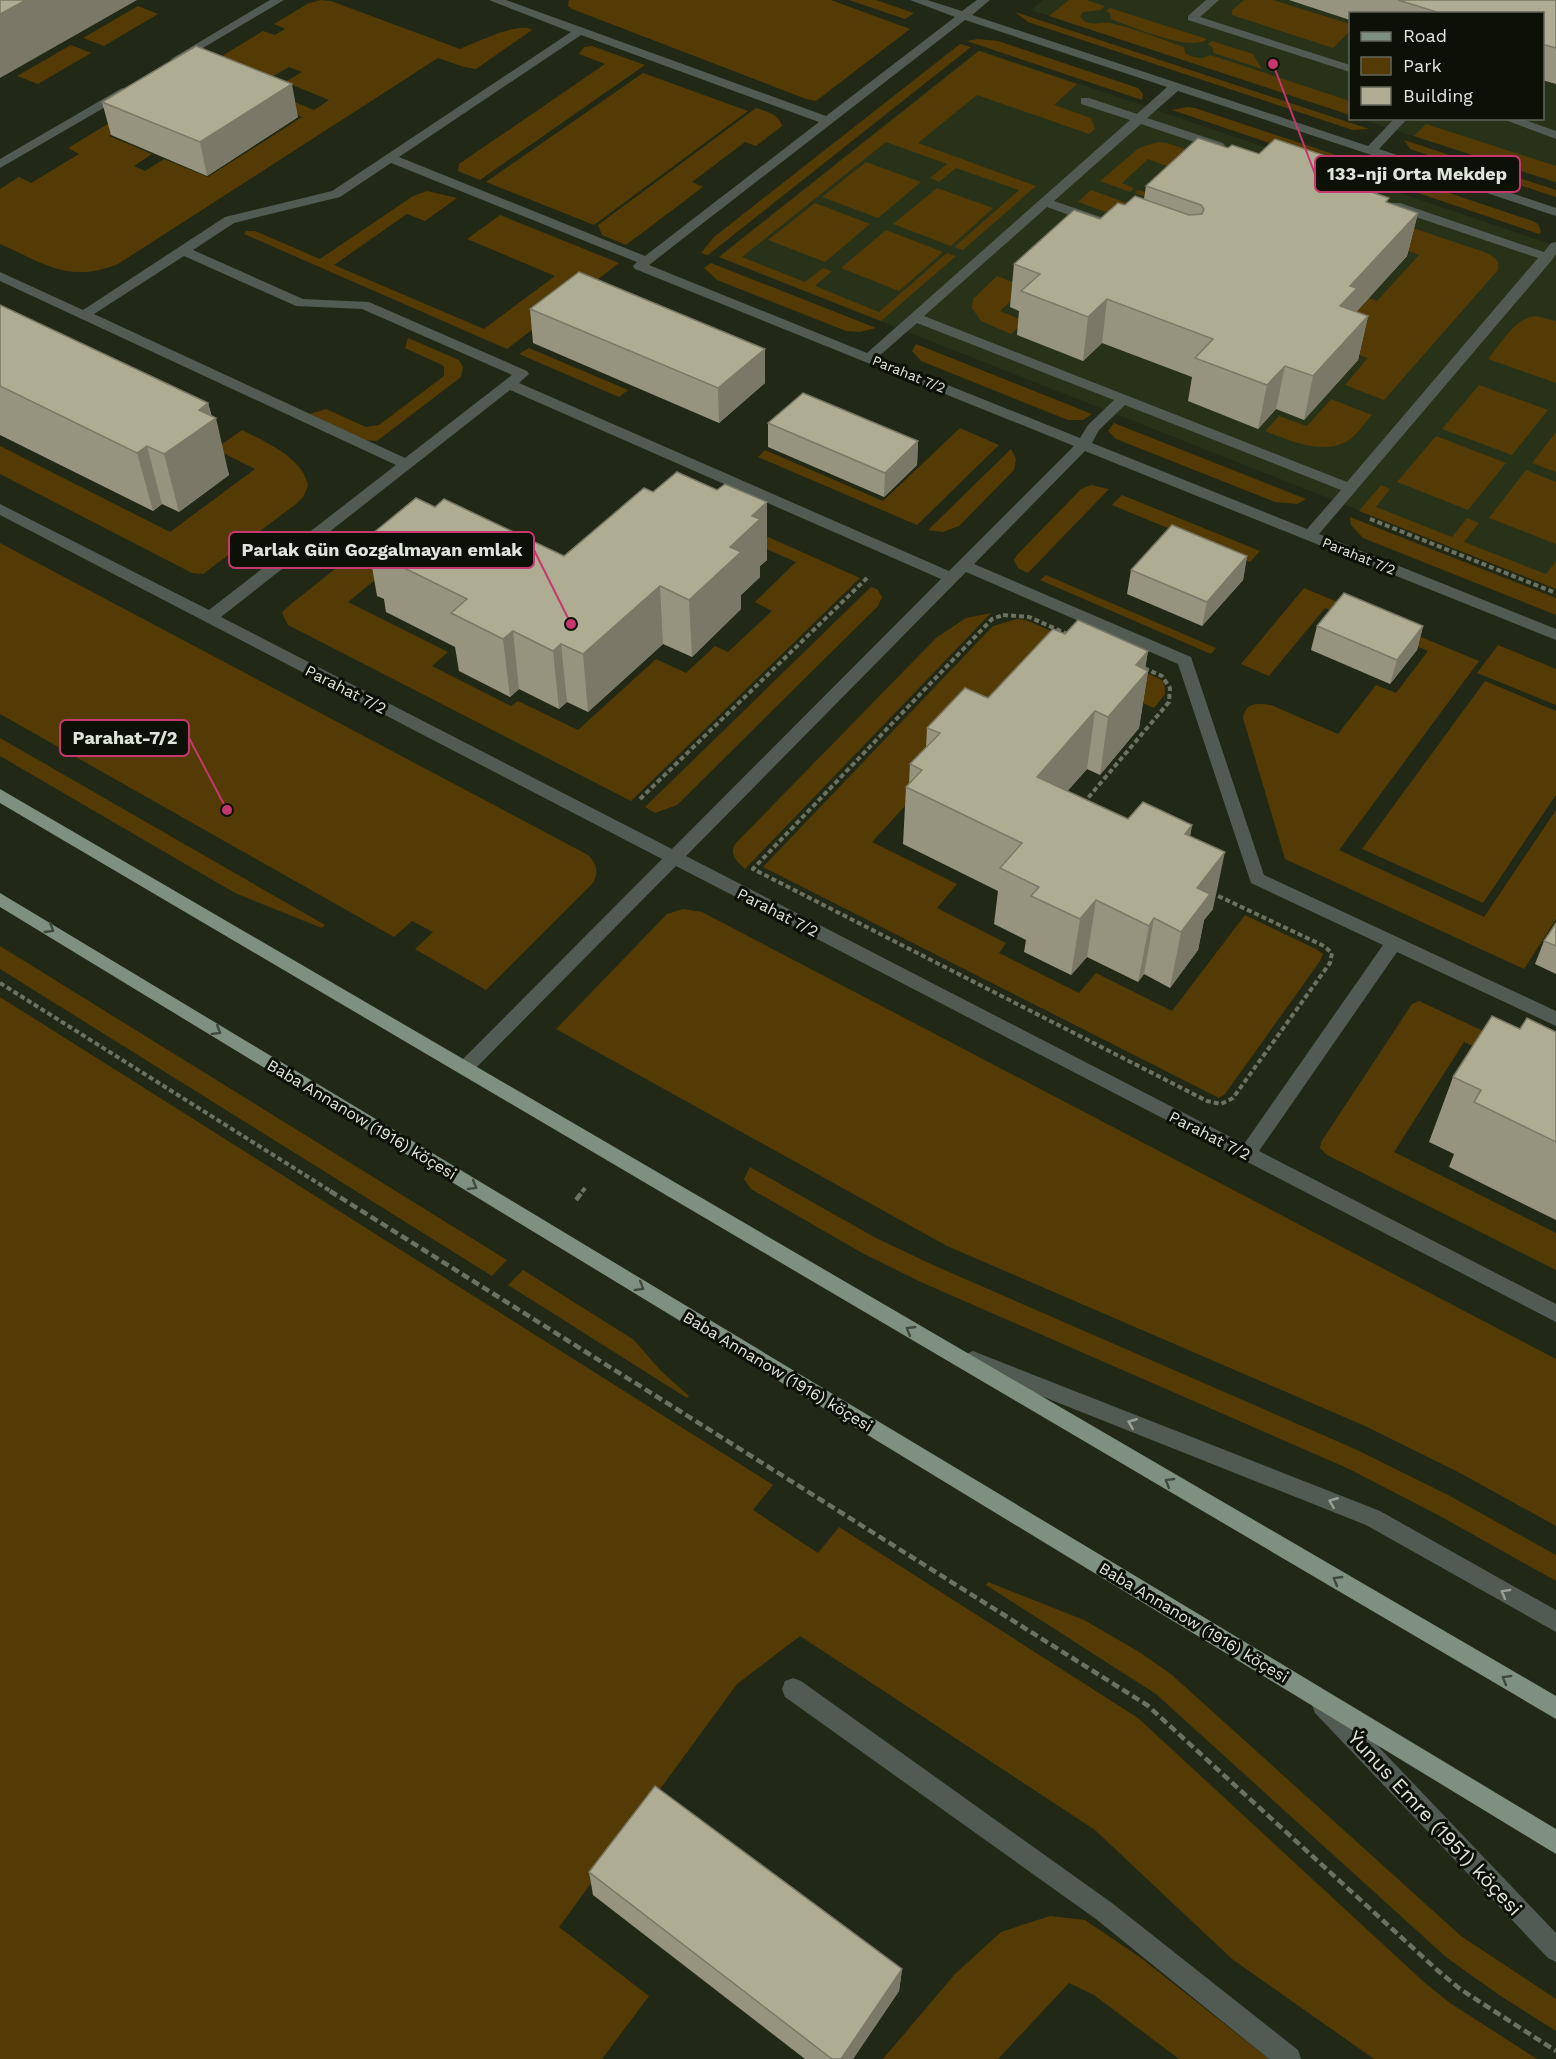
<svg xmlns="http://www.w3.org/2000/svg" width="1556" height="2059" font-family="'Work Sans',sans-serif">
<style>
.built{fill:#283218}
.green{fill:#543b05}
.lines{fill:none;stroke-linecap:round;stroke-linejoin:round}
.path-far2{stroke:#6c7262;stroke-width:3;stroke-dasharray:4.5 2;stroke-linecap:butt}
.path-far1{stroke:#6c7262;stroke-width:4;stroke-dasharray:5 3;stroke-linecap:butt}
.path{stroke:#6c7262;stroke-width:4.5;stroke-dasharray:8 4;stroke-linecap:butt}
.minor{fill:#525b53;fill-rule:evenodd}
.major{fill:#7e9080;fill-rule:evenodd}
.wall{fill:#96947e}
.shaded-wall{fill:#7a7866}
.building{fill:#aeac92;stroke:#7a7866;stroke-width:1.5}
.oneway{stroke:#3f4a3d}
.oneway2{stroke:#99a096}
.labels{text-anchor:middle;stroke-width:6;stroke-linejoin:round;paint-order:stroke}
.far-street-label{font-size:14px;fill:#e0e5d9;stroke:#0c1007}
.street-label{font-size:16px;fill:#e0e5d9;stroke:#0c1007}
.near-street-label{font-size:20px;fill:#e0e5d9;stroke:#0c1007}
.leader{fill:none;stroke:#c6376e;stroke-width:2}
.callout-dot{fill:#c6376e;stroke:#0c1007;stroke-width:2}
.callout{fill:#0c1007;stroke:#c6376e;stroke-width:2}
.callout-label{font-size:18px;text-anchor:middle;font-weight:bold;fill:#e0e5d9}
</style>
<rect width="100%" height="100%" fill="#212815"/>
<g class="built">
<path d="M1043 0H1556V183L1361 119 1542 118V14H1350V115L1031 10Z"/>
<path d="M979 50 1556 246V588L718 257Z"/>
</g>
<g class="green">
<path d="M321 0 331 1 460 49C476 43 519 21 532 30L476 69 464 67 438 58 118 264C69 284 43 263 0 244V189L19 177 31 183 79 154 68 148 111 122 123 127 109 136 152 154 134 166 145 171 164 159 208 177 302 117 258 99 270 92 314 110 329 100 285 82 302 72 289 67 272 77 217 59 263 31 275 35 285 29 274 24 309 3Z"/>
<path d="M569 0H831L910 29 816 101 806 99 572 9 568 6Z"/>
<path d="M849 0H876L914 13 905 19Z"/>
<path d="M1069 0H1086L1105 6 1101 10 1083 12 1080 16C1088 29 1100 21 1110 23 1135 28 1160 39 1184 47L1185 53C1193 58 1202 60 1210 55L1350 101V115L1049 16Z"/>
<path d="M1244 0H1273L1350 24V31L1333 48 1232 15V10Z"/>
<path d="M138 6 158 14 104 46 83 38Z"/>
<path d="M1110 8 1207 39C1192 53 1130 26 1111 19L1110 13 1106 11Z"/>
<path d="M1015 12 1369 129 1353 130 1028 22Z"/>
<path d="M978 39 998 41 1138 88 1143 94 1142 100 967 41Z"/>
<path d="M1212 41 1253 54 1262 69 1214 53 1212 47 1208 44Z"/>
<path d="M960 44 971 47 708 255 701 253 714 237Z"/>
<path d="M71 45 91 53 38 84 17 76Z"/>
<path d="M592 46 645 65 480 180 458 171 459 164 605 64 579 54 584 47Z"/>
<path d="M979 51 1077 84 1054 105 1091 118 1095 129 1089 134 977 95 918 143 1036 186 963 250 954 247 1019 190 956 168 939 182 930 178 947 164 886 142 742 257 805 282 823 268 832 271 815 286 879 312 947 253 956 256 881 321 719 257Z"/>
<path d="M643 73 748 111 594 225 486 182Z"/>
<path d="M1187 107 1195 108 1533 221 1538 224 1541 232 1539 234 1172 110Z"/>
<path d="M756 108C768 112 779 114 782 126L756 146 745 142 692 182 703 187 626 245 602 235 598 225Z"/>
<path d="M1426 124 1556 166V182L1414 136Z"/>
<path d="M1404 140 1556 190V197L1410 149Z"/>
<path d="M1158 142 1167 143 1255 173 1162 203 1135 193 1138 190 1152 194 1177 170 1148 159 1122 183 1134 188 1130 192 1100 181 1139 148Z"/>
<path d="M866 162 921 182 878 218 822 197Z"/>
<path d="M937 188 993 208 951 246 893 224Z"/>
<path d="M1091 190 1152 212 1197 245 1078 202Z"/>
<path d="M427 191 457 198 425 221 407 214 334 265 484 329 555 276 467 239 500 215 619 263 507 349 244 234 246 231H255L320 259 413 196Z"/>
<path d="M815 203 870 224 825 262 768 240Z"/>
<path d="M1413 228 1487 253C1495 257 1500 261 1498 270L1384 400 1345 385 1368 358 1340 348 1297 273 1377 301 1419 255 1396 246Z"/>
<path d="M886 230 943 252 899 291 841 268Z"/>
<path d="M711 263 876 328 860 332 846 331 717 280 704 268Z"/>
<path d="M997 276 1026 287 1000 311 1025 321 1011 334 981 321 972 308 973 299Z"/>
<path d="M1536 316 1556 321V383L1488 359C1501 344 1515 317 1536 316Z"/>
<path d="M408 338 459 360 463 367 461 377 377 441 365 440 310 414 326 409 366 427 379 425 444 376V367L442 365 405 348Z"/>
<path d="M916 344 1092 414 1083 420H1068L921 361 912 351Z"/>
<path d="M529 348 628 390 619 397 519 354Z"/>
<path d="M1479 385 1548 410 1512 455 1442 429Z"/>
<path d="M1331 399 1372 415C1364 423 1356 437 1346 442 1320 455 1289 440 1265 431L1279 416 1307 426Z"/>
<path d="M1114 423 1306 499 1297 504 1275 502 1116 439 1108 431Z"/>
<path d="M960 428 999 445 917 525 758 457 765 450 883 501Z"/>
<path d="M242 430C263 441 304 458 308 486L303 497 296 504 203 574 192 573 0 474V446L170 532 255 469 215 449Z"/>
<path d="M1556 432V472L1532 463Z"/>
<path d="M1436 436 1506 463 1468 510 1397 482Z"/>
<path d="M1011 449 1016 459 1014 470 959 526 943 532 928 530Z"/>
<path d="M1526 470 1556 482V544L1489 518Z"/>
<path d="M1091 485 1109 489 1028 573 1018 568 1014 560 1017 555 1081 489Z"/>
<path d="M1381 485 1390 489 1376 507 1452 537 1467 518 1479 523 1464 542 1546 574 1556 561V589L1359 511Z"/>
<path d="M1122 495 1260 551 1250 562 1112 505Z"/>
<path d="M699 506 860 578 631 801 288 625 282 613 285 609 396 520 434 532 348 602 448 652 432 666 511 706 518 701 578 730 656 659 686 673 715 646 728 652 772 611 755 602 796 562 674 508Z"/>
<path d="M1350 517 1556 598V615L1363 538 1351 525Z"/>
<path d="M0 543 588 855C597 864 599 872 593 883L486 990 415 949 433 932 412 921 394 937 0 714Z"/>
<path d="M1046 575 1216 648 1211 654 1040 580Z"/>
<path d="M871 587 877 589 882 597 878 606 677 805 655 813 645 807Z"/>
<path d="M1304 588 1361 612 1355 620 1325 608 1269 676 1241 664Z"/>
<path d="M991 613 745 869C737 862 729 854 735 844L936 638 966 618Z"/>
<path d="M1017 619 1026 620 1160 679 1164 682 1165 694 1154 708 1053 663 907 788 917 793 872 842 957 884 937 908 1006 943 999 953 1079 993 1096 973 1172 1011 1245 915 1316 949 1323 954 1320 961 1225 1094 1219 1098 763 867 993 626Z"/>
<path d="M1399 628 1479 661 1339 850 1484 917 1556 810V919L1524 969 1285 859 1243 718C1245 702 1258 703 1271 705L1338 734 1376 685 1396 693 1428 651 1393 636Z"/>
<path d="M1498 645 1556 669V705L1477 673Z"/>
<path d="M1485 681 1556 711V795L1483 903 1362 849Z"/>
<path d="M0 738 325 925 322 928 235 893 0 756Z"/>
<path d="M683 909 702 912 1556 1359V1526L1460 1473 1365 1426 947 1246 556 1029 667 914Z"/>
<path d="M0 946 507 1260 492 1276 0 969Z"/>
<path d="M0 997 773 1485 753 1510 818 1553 839 1527 1138 1718 1425 1983 1450 2003 1537 2059H1374L1232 1959 1095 1830 800 1636 737 1684 559 1927 649 1996 602 2059H0Z"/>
<path d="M1419 1001 1554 1064 1544 1080 1464 1042 1394 1152 1556 1233V1270L1327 1155 1320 1148 1321 1142 1412 1004Z"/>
<path d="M750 1167 876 1238 933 1265 1355 1449 1450 1496 1556 1555V1581L1440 1516 1347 1468 923 1283 864 1254 751 1189 744 1179Z"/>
<path d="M523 1270 634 1340 661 1371 689 1396 687 1398 508 1285Z"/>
<path d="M988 1582 1084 1620 1141 1653 1172 1675 1461 1936 1556 1999V2031L1499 1995 1446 1957 1156 1694 986 1585Z"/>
<path d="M1050 1916 1085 1920 1141 1958 1269 2059H1179L1094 1995 1069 1983 998 2059H883L955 1974 1001 1932Z"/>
</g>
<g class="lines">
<path class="path-far2" d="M1370 519 1374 520"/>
<g class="path-far1">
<path d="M1370 519 1556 593"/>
<path d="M1003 615 1029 617 1162 676 1170 688 1169 702 1066 824 1324 946 1332 953 1330 963 1233 1098 1221 1104 1207 1101 753 869 992 619Z"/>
<path d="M640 799 867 578"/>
<path d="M0 983 332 1192"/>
<path d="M582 1192 586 1187"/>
</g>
<g class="path">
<path d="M330 1191 1147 1705 1436 1969 1460 1989 1556 2051"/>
<path d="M576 1200 583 1191"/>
</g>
<g class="minor">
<path d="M270 0H284L181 61H173L171 59Z"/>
<path d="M489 0H506L826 116 955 17 910 0H927L962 11 977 0H990L972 15 1368 146 1395 118H1408L1379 149 1556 208V216L1178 91 1147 118 1223 143 1225 146 1223 149H1215L1141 124 1054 201 1101 217 1102 220 1101 223H1091L1047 207 924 316 1347 482 1538 258 1392 209 1390 206 1392 203H1400L1544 252 1551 243 1556 242V254L1552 260 1319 534 1556 629V640L1085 451 974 564 1191 657 1264 875 1556 1011V1026L1397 952 1259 1151 1556 1304V1322L676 866 471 1073 465 1075 459 1073 456 1068 459 1063 662 859 0 515V504L209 610 396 465 0 281V272L83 310 225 217 332 191 571 32ZM965 20 1167 87 1137 114 1089 98H1081V104L1130 120 867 353 649 265ZM581 35 819 122 645 256 399 157ZM391 163 637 262 633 266 635 269 1074 446 949 571 519 383 529 374 527 371 369 302 303 299 193 250 234 223 340 197ZM184 256 296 306 362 309 512 375 405 458 94 314ZM917 323 1114 400 1088 425 1080 438 878 357ZM510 390 941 579 672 849 221 617ZM1125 405 1341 490 1307 529 1092 443 1099 430ZM966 572 1178 664 1251 883 1383 945 1244 1144 686 856Z"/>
<path d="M1206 0H1219L1200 17 1350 65V72L1188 20V16Z"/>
<path d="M122 88 128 92 126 95 0 168V159Z"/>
<path d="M1500 118H1519L1556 131V139Z"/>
<path d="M973 1351 1380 1511 1556 1610V1632L1366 1525 966 1366 963 1360 966 1354Z"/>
<path d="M793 1678 801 1681 1112 1903 1298 2050 1301 2059H1269L1096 1919 785 1697 782 1689 785 1681Z"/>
<path d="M1323 1694 1331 1697 1556 1933V1962L1548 1958 1315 1713 1312 1705 1315 1697Z"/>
</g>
<g class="major">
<path d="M0 789 1556 1696V1719L0 803Z"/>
<path d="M0 893 1556 1829V1854L0 907Z"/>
</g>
</g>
<g class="wall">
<path d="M1289 0H1556V84L1542 80V14H1350V20Z"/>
<path d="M102 102 298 117 207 176 111 135Z"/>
<path d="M1228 148 1377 173 1372 192 1388 203 1418 213 1407 256 1356 312 1368 316 1358 360 1304 420 1276 409 1258 429 1188 401 1192 377 1102 343 1083 361 1017 335 1019 311 1010 307 1014 264 1100 219 1125 205 1144 199 1146 186Z"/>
<path d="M0 305 208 403 229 475 179 512 162 504 153 511 0 435Z"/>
<path d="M530 309 765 349V383L719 423 533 343Z"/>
<path d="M768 423 918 441 917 465 884 497 768 447Z"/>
<path d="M435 507 564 556 767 560 760 566V577L741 595V609L692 657 663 644 588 712 567 702 559 709 519 689 510 697 459 671 455 647 386 612 384 599 377 596 367 538Z"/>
<path d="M1247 556 1243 580 1202 626 1127 594 1131 570Z"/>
<path d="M1317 626H1423L1417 650 1390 684 1311 650Z"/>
<path d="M1065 634 1148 651 1145 669 1148 671 1139 728 1100 775 1087 769 1067 791 1128 819 1192 825 1190 836 1213 909 1204 920 1198 950 1170 988 1144 974 1138 982 1087 957 1071 975 1024 952 1026 940 994 924 998 891 903 844 906 787 909 784 910 764 926 748 927 728 988 698Z"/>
<path d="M1556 923V974L1535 964 1544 941Z"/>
<path d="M1520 1029 1556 1032V1220L1449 1167 1454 1154 1429 1142 1453 1077Z"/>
<path d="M589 1872 902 1969 899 1991 853 2059H805L593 1895Z"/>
</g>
<g class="shaded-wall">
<path d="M26 0H137L0 78V14Z"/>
<path d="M292 84 298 117 207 176 200 142Z"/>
<path d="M1377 173 1367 216 1362 189Z"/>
<path d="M1418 213 1407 256 1350 319 1340 306 1350 286Z"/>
<path d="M1107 299 1102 343 1083 361 1088 317Z"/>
<path d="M1368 316 1358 360 1304 420 1313 376Z"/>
<path d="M765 349V383L719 423 718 388Z"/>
<path d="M1285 366 1276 409 1258 429 1267 385Z"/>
<path d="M208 403 212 420 216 418 229 475 179 512 164 454 199 410Z"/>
<path d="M918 441 917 465 884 497 885 473Z"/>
<path d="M147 446 162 504 153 511 137 453Z"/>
<path d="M767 502V560L760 566V577L741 595V609L692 657 689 600 730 547 752 516Z"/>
<path d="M1247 556 1243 580 1202 626 1207 602Z"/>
<path d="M660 586 663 644 588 712 583 654Z"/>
<path d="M1423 626 1417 650 1390 684 1397 660Z"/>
<path d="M513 631 519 689 510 697 503 639Z"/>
<path d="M561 644 567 702 559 709 553 651Z"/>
<path d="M1148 651 1143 677 1148 671 1139 728 1100 775 1108 717 1136 665Z"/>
<path d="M1095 711 1087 769 1030 834 1037 777Z"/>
<path d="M1192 825 1181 882 1185 834Z"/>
<path d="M1225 852 1213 909 1204 920 1198 950 1170 988 1181 932 1197 888Z"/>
<path d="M1096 900 1087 957 1071 975 1080 919Z"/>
<path d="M1154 918 1144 974 1138 982 1149 926Z"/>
<path d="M902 1969 899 1991 853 2059H841Z"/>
</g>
<g class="building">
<path d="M0 0H26L0 14Z"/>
<path d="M1398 0H1556V48L1542 44V14H1435L1437 12Z"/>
<path d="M196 46 292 84 200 142 102 102Z"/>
<path d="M1198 138 1228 148 1232 145 1259 154 1275 139 1377 173 1362 189 1389 198 1386 202 1418 213 1350 286 1357 288 1340 306 1368 316 1313 376 1285 366 1267 385 1195 358 1213 339 1107 299 1088 317 1021 291 1040 274 1014 264 1074 210 1100 219 1118 203 1125 205 1135 196 1189 215 1202 214 1204 209 1201 205 1146 186Z"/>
<path d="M579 272 765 349 718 388 530 309Z"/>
<path d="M0 305 208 403 199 410 216 418 164 454 147 446 137 453 0 386Z"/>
<path d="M803 393 918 441 885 473 768 423Z"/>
<path d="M677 472 717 490 725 484 767 502 752 516 760 519 730 547 741 552 689 600 660 586 583 654 561 644 553 651 513 631 503 639 451 613 467 599 376 554 385 547 367 538 416 498 435 507 444 499 564 556 644 488 653 492Z"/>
<path d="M1172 525 1247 556 1207 602 1131 570Z"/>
<path d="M1344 593 1423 626 1397 660 1317 626Z"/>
<path d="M1078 620 1148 651 1136 665 1148 671 1108 717 1095 711 1037 777 1128 819 1143 802 1192 825 1185 834 1225 852 1197 888 1210 894 1181 932 1154 918 1149 926 1096 900 1080 919 1031 896 1039 887 1000 868 1022 843 906 787 922 770 910 764 940 733 927 728 965 688 988 698 1053 629 1065 634Z"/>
<path d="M1556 923V946L1544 941Z"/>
<path d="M1492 1016 1520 1029 1527 1018 1556 1032V1142L1474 1102 1481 1090 1453 1077Z"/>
<path d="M655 1786 902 1969 841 2059H832L589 1872Z"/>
</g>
<defs><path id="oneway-chevron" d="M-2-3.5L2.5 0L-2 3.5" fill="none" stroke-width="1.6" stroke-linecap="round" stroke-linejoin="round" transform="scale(1.5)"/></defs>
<g class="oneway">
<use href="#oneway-chevron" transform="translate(50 929) rotate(31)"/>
<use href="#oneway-chevron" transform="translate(217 1031) rotate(31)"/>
<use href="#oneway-chevron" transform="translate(473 1186) rotate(31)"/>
<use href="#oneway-chevron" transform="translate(640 1287) rotate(31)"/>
<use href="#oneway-chevron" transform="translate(910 1330) rotate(-150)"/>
<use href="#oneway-chevron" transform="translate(1169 1482) rotate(-150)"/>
<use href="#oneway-chevron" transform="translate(1337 1580) rotate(-150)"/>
<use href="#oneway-chevron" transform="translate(1506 1679) rotate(-150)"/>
</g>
<g class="oneway2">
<use href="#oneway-chevron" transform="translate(1132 1423) rotate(-158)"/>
<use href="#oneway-chevron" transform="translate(1333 1502) rotate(-158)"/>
<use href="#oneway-chevron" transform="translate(1505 1593) rotate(-150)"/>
</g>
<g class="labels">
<g class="far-street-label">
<text transform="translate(909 374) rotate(22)" y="5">Parahat 7/2</text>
<text transform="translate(1359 556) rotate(22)" y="5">Parahat 7/2</text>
</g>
<g class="street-label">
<text transform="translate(346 689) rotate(27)" y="6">Parahat 7/2</text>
<text transform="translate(778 912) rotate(27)" y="6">Parahat 7/2</text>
<text transform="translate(362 1119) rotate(31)" y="6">Baba Annanow (1916) köçesi</text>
<text transform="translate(1210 1135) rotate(27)" y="6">Parahat 7/2</text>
<text transform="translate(778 1371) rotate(31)" y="6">Baba Annanow (1916) köçesi</text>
<text transform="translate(1194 1622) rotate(31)" y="6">Baba Annanow (1916) köçesi</text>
</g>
<g class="near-street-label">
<text transform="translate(1435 1823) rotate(47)" y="7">Ýunus Emre (1951) köçesi</text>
</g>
</g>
<path class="leader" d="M1273 64L1315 174M571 624L534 550M227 810L189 738"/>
<g class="callout-dot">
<circle cx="1273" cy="64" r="6"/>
<circle cx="571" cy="624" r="6"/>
<circle cx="227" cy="810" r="6"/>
</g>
<g class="callout">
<rect x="1315" y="156" width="205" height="36" rx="6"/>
<rect x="229" y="532" width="305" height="36" rx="6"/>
<rect x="60" y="720" width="129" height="36" rx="6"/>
</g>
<g class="callout-label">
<text x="1417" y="180">133-nji Orta Mekdep</text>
<text x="382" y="556">Parlak Gün Gozgalmayan emlak</text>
<text x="125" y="744">Parahat-7/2</text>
</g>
<rect x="1349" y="12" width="195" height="108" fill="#0c1007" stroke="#61655b" stroke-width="1.5"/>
<rect x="1361" y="32" width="30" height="9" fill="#7e9080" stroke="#61655b" stroke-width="1.5"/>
<text x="1403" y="42" font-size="18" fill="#e0e5d9">Road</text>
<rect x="1361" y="57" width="30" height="18" fill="#543b05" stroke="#61655b" stroke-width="1.5"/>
<text x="1403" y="72" font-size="18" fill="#e0e5d9">Park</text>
<rect x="1361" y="87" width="30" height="18" fill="#aeac92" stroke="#61655b" stroke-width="1.5"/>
<text x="1403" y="102" font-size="18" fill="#e0e5d9">Building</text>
</svg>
